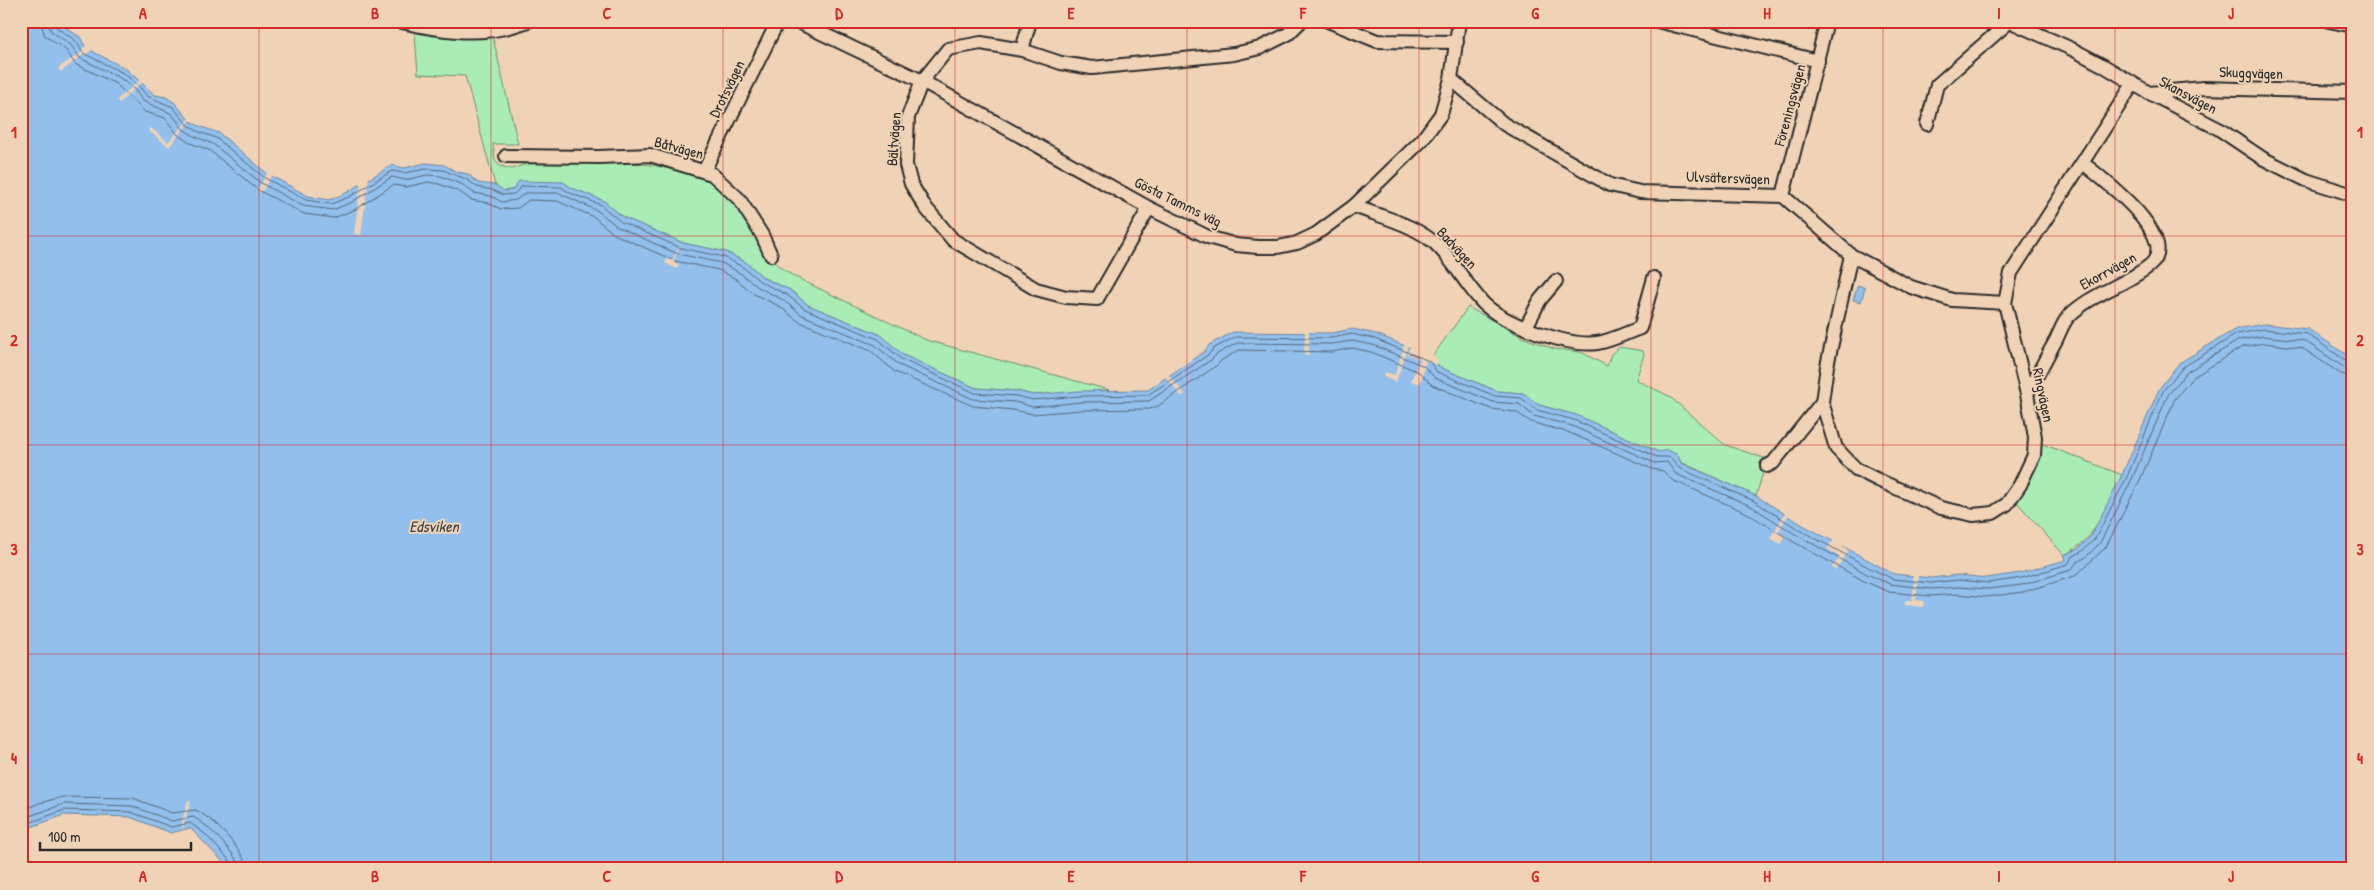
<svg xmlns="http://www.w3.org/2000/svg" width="2374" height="890" font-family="'Patrick Hand',sans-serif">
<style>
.green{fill:#aaecb5;stroke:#6a8c70}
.water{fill:#92bfec;stroke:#69849f}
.pier{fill:#f0d3b6}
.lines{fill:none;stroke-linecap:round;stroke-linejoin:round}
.shore{stroke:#546678;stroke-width:1}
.street-casing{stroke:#2b2b2b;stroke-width:16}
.street{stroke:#f0d3b6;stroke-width:12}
.grid{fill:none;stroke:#d62828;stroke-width:1;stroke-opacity:0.55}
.labels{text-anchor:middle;stroke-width:4;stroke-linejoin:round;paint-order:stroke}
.street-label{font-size:15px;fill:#2b2b2b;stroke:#f0d3b6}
.water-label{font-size:16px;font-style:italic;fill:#3a4148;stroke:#f0d3b6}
.neatline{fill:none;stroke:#d62828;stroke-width:2}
.grid-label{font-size:16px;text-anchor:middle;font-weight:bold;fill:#d62828}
</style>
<rect width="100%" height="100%" fill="#f0d3b6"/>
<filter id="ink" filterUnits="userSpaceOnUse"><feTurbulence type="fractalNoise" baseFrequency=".02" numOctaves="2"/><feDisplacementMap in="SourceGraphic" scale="10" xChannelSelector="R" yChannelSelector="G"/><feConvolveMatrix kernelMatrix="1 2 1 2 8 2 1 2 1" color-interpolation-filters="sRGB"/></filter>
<g filter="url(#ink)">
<g class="green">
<path d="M414 21H489L518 144H493L495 161 500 166 512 169 529 163 598 161 604 164 617 162 652 165 697 175 715 183 744 216 770 258 781 268 795 277 926 340 1109 390 1033 395 1017 391 976 388 903 355 881 335 808 305 790 290 764 278 747 263 726 252 683 243 623 217 604 201 572 188 563 182 503 191 495 185 465 76 418 74Z"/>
<path d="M1468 307 1522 337 1554 349 1581 352 1607 366 1611 354 1620 347 1643 351 1644 354 1636 380 1669 396 1725 445 1767 459 1756 496 1576 415 1539 405 1523 393 1497 391 1439 367 1432 357Z"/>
<path d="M2040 443 2122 475C2107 505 2097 540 2064 555L2014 499Z"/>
</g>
<g class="water">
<path d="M21 21H56L80 37 86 48 126 69 155 95 166 97 175 103 189 120 199 126 219 133 268 174 308 196 329 200 346 193 392 165 404 168 426 163 444 165 457 172 468 174 478 183 495 185 504 191 513 190 519 181 563 182 572 188 604 201 623 217 683 243 726 252 747 263 764 278 790 290 808 305 881 335 903 355 976 388 1017 391 1033 395 1079 391 1148 390 1205 351 1209 345 1233 332 1332 333 1352 329 1376 334 1432 357 1439 367 1497 391 1523 393 1539 405 1576 415 1659 452 1667 450 1678 455 1681 463 1756 496 1801 524 1894 574 1931 578 1958 575 1987 578 2020 573 2066 560 2064 555 2078 549 2091 536 2122 475 2159 389 2179 363 2236 329 2264 324 2308 329 2353 359V869H230L190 828 171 833 130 817 64 815 21 831Z"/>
<path d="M1858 285 1865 288 1861 302 1853 300Z"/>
</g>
<g class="pier">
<path d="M87 45 93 49 85 55 84 54 61 72 58 68 82 52 81 50Z"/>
<path d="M142 78 144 81 119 103 117 100Z"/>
<path d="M189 119 191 120 169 147 148 130 151 128 168 142Z"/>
<path d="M267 173 272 175 261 193 257 191Z"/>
<path d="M367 175 369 176 361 235 354 234 361 180Z"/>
<path d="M681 242 674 262 679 265 677 269 665 263 667 259 672 261Z"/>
<path d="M1305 331 1309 332V356L1304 355Z"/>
<path d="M1404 345 1408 346 1396 382 1383 377 1385 372 1395 375Z"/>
<path d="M1410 347 1435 356 1438 361 1437 365 1426 361 1420 384 1411 381 1420 359 1407 354Z"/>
<path d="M1168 374 1185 394 1181 396 1165 376Z"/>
<path d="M1786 512 1789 514 1778 532 1785 536 1781 544 1770 538Z"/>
<path d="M1834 540 1849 551 1835 570 1832 567 1840 558 1827 548Z"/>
<path d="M1913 574 1919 575 1916 600 1924 601 1923 607 1905 605V600H1912L1915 580 1913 579Z"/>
<path d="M188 800 191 801 182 831V821Z"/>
</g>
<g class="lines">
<g class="shore">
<path d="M40 21 45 36 66 50 75 64 116 84 145 112 165 118 178 135 190 143 209 150 258 190 304 214 334 218 356 209 393 185 406 187 428 182 439 184 460 192 471 200 488 203 501 209 518 208 529 200 557 201 594 217 614 234 675 261 719 270 736 279 754 294 779 306 798 321 871 351 895 372 973 406 1013 410 1033 414 1081 410 1150 409 1158 406 1216 366 1222 360 1239 350 1332 352 1352 348 1371 352 1419 372 1432 385 1491 409 1516 412 1531 422 1570 433 1652 469 1663 471 1672 480 1747 513 1792 541 1864 581 1889 592 1930 596 1958 594 1987 597 2023 592 2075 576 2106 547 2139 482 2175 399 2192 378 2242 347 2264 343 2302 348 2341 374 2353 377"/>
<path d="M47 21 51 31 71 45 80 58 120 78 134 89 143 101 172 114 183 129 194 136 213 144 261 183 303 206 333 210 352 202 392 177 405 180 427 175 441 176 463 185 474 193 491 196 502 202 516 200 525 193H559L598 211 618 227 678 254 722 263 740 273 758 287 783 300 802 315 875 345 899 365 973 399 1015 402 1033 407 1081 402 1149 401 1211 360 1217 354 1237 343 1332 344 1352 341 1373 345 1424 366 1435 378 1493 402 1519 404 1534 416 1572 426 1655 463 1667 462 1676 474 1751 506 1795 534 1867 574 1890 584 1931 589 1958 587 1988 589 2022 585 2071 570 2077 562 2086 557 2100 543 2132 479 2168 395 2187 372 2239 340 2264 336 2305 341 2345 368 2353 369"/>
<path d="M54 21 56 27 76 41 83 53 123 73 138 85 147 96 173 107 187 124 197 131 216 138 265 178 306 200 331 204 349 197 392 171 404 173 426 169 443 170 466 179 477 187 493 190 503 195 514 194 522 186 561 187 570 193 601 205 621 222 681 248 724 257 744 268 761 282 787 295 805 309 878 339 901 359 975 393 1016 396 1033 400 1080 396 1148 395 1208 355 1213 349 1235 337 1332 338 1352 334 1375 339 1429 361 1437 372 1495 396 1521 398 1537 410 1574 420 1657 457C1675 457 1668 456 1679 468L1754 501 1798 529 1870 568 1893 579 1931 583 1958 580 1988 583 2022 578 2068 564 2072 557 2081 552 2095 539 2127 477 2163 391 2183 367 2237 334 2264 329 2307 334 2348 362 2353 363"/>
<path d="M21 811 39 803 63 797 133 798 172 813 195 810C210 815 247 853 247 869"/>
<path d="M21 819 64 804 132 806 172 821 193 817C205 822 239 856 240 869"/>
<path d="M21 826 64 810 131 812 171 827 190 823 205 834 232 863 234 869"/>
</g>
<g class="street-casing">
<g id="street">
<path d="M398 21C442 32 485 38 528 21"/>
<path d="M796 21 922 81 1149 208 1208 237 1236 245 1258 247H1278L1297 243 1316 234 1354 206 1422 140 1441 114 1451 79 1459 21"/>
<path d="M1328 21 1377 41 1457 42"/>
<path d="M1657 21 1818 61"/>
<path d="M2009 21 2074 50 2104 66 2149 93 2219 129 2262 158 2306 180 2353 195"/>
<path d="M2329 21 2353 26"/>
<path d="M1022 50 1030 21"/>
<path d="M1451 79 1504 124 1610 185 1640 192 1783 196 1851 255 1911 287 1952 300 2005 303"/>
<path d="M2149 93 2203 88 2353 92"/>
<path d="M1927 124 1937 85 2009 22"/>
<path d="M506 156 599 157 650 155 712 174 739 199 762 235 771 255"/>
<path d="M704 171 778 21"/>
<path d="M1783 196 1827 21"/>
<path d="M1354 206C1379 216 1409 223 1431 240 1450 254 1466 286 1484 304 1505 324 1568 347 1597 343 1611 341 1626 333 1640 328L1654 278"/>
<path d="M1149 208 1097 299 1066 297 1036 289 953 240 925 207 911 184 906 165 908 117 922 81 948 49 981 43 1022 50 1061 63 1092 68 1234 54 1260 48 1288 34 1301 21"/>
<path d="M1851 255 1827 366 1822 402 1836 448 1856 469 1878 480 1941 508 1973 515 1993 513 2007 504 2020 485 2034 455 2035 437 2027 394 2005 303 2011 273 2133 84"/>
<path d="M1526 327 1540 300 1556 281"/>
<path d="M2027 394C2037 376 2046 358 2056 340 2060 332 2063 322 2069 316 2092 293 2124 286 2149 266 2184 239 2102 179 2083 163"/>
<path d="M1767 466 1773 463 1822 402"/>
</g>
</g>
<use href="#street" class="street"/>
</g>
</g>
<path class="grid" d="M259 21V869M491 21V869M723 21V869M955 21V869M1187 21V869M1419 21V869M1651 21V869M1883 21V869M2115 21V869M21 236H2353M21 445H2353M21 654H2353"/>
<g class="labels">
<g class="street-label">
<text transform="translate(2251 73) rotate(2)" y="5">Skuggvägen</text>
<text transform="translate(727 89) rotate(-64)" y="5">Drotsvägen</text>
<text transform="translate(2188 95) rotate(28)" y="5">Skansvägen</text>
<text transform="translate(1790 105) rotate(-75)" y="5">Föreningsvägen</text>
<text transform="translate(894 139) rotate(-86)" y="5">Bältvägen</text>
<text transform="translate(679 148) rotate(15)" y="5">Båtvägen</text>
<text transform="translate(1728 178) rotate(2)" y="5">Ulvsätersvägen</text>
<text transform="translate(1178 202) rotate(26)" y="5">Gösta Tamms väg</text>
<text transform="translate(1457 248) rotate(47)" y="5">Badvägen</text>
<text transform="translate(2108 271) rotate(-29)" y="5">Ekorrvägen</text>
<text transform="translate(2043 395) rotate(78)" y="5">Ringvägen</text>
</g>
<g class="water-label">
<text x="434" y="532">Edsviken</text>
</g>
</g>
<rect width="2374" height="890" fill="none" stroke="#f0d3b6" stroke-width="55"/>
<path d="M40 842v8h151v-8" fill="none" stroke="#2b2b2b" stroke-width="2.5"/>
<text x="48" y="842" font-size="15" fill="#2b2b2b" stroke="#f0d3b6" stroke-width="4" paint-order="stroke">100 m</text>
<rect x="28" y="28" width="2318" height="834" class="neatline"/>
<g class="grid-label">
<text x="143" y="19">A</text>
<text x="375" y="19">B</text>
<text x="607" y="19">C</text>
<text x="839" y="19">D</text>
<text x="1071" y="19">E</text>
<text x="1303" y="19">F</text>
<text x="1535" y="19">G</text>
<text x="1767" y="19">H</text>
<text x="1999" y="19">I</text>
<text x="2231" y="19">J</text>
<text x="14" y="138">1</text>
<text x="2360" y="138">1</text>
<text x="14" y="346">2</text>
<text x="2360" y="346">2</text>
<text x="14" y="555">3</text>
<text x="2360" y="555">3</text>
<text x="14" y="764">4</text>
<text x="2360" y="764">4</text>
<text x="143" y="882">A</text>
<text x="375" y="882">B</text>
<text x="607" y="882">C</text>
<text x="839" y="882">D</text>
<text x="1071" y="882">E</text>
<text x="1303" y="882">F</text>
<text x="1535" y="882">G</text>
<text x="1767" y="882">H</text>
<text x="1999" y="882">I</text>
<text x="2231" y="882">J</text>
</g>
</svg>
